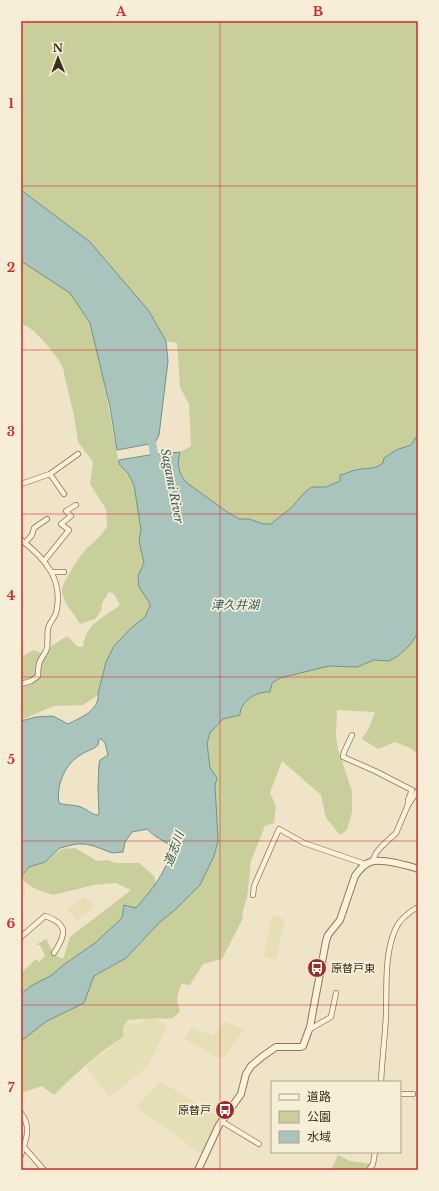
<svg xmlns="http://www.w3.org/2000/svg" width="439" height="1191" font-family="'Libre Baskerville','Noto Sans JP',serif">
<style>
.farmland{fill:#e6deb5}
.green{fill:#c9cf9b}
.water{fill:#a9c4bc;stroke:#6f938a;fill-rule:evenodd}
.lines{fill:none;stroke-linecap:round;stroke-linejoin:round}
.river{stroke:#a9c4bc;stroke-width:8}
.minor-casing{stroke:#8d765c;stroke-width:6}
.tertiary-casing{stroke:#8d765c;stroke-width:8}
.minor{stroke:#faf1dc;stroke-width:4.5}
.tertiary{stroke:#faf1dc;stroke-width:6}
.grid{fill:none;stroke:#d62828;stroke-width:1;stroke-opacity:0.55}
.labels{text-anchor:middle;stroke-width:3.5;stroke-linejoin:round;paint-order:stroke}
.poi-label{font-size:11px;fill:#3d2e20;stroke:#f7eed8;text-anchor:start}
.water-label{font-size:12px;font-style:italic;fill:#2f5d5a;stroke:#f7eed8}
.neatline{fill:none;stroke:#d62828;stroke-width:1.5}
.grid-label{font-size:13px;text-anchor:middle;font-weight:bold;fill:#d62828}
</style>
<rect width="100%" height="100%" fill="#f0e4c8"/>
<g class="farmland">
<path d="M85 896 94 907 77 921 68 910Z"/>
<path d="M272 915 285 919 276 960 264 956Z"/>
<path d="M150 1015 167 1025 149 1065 109 1098 86 1066 123 1037V1027L127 1022 139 1024Z"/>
<path d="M225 1021 244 1030 223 1058 221 1059 184 1039 192 1027 213 1036Z"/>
<path d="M160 1081 220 1117 203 1155 136 1107Z"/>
</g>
<g class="green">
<path d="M21 21H418V434L411 445 396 450 384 458 383 463C372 471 367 467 356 470 351 471 346 474 340 475V481L326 487H312L304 493 292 507 271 524H263L249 519H239L226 511 187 483C178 473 177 465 180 452L191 446 189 404 180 387 177 343 166 341 149 311 44 207 21 190Z"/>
<path d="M21 261 70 293 90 323 99 356 119 464 128 473 134 485 141 530 139 541 144 563 138 576 139 587 150 602V606L148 612 145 617 131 628 114 646 106 662 98 694 94 698 83 705 54 706 21 720V657L33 650 41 653 67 636 78 647H83C86 623 102 619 120 605L114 594 109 592 102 603 101 611 95 619 80 624C75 614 61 601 62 589 63 582 82 552 88 547 91 544 94 542 97 539 101 535 104 531 107 527L106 509 90 484 93 462 78 442 74 416 64 374C66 364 36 331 27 326 25 325 23 325 21 325Z"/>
<path d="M418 633 417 753 410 748 395 742 378 749 362 739 369 728 375 712 337 710 336 736 338 749 352 791V812L347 830 340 835 326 818 321 795 282 761 270 793 276 806 274 823 265 826 251 861 247 898 242 913 243 918 222 959 203 964 190 985 182 984C177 991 176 1003 180 1010L178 1014 172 1018 166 1019 158 1018 128 1020 123 1027V1037C98 1053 75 1074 54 1095L42 1086 21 1093V1041L47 1021 84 1003 94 976 126 958 160 922 176 909 200 885 214 856 218 841 215 785 217 778 210 768 207 743 210 733 223 719 240 715V709L248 699 254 696 280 678 329 666 336 667 364 665 374 660 389 661 398 656 409 646Z"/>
<path d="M75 848 97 861 107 860 116 863H139L154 876 156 884 136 908 122 918 95 943 62 966 52 975 31 986 21 994V973L36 959 39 962 45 956 40 945H36L46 939 49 944 53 954 63 959 70 937 131 890 116 883 94 885 53 895 33 888 21 879 29 867 45 862 62 849Z"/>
<path d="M338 1155 350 1161 371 1164 368 1170H331Z"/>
</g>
<g class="water">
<path d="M21 190 90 242 149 311 166 341 168 361 159 435 155 443 117 450 110 407 90 323 70 293 21 261Z"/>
<path d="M418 434V633L409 646 398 656 389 661 374 660 357 667 329 666 280 678 272 683 270 692C257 691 240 701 240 715L223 719 210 733 207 743 210 768 217 778 215 785 218 841 214 856 200 885 176 909 160 922 126 958 94 976 84 1003 47 1021 21 1041V994L31 986 52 975 62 966 95 943 122 918 124 905 136 908C155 886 164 875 173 847L155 836 147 829 132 832 125 842 123 852 112 853 94 846 85 844H76L60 848 45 862 29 867 21 877V721L36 717 53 716 68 724C80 718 100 710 98 694L106 662 114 646 131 628 145 617 150 606 149 602 139 587 138 576 144 563 139 541 141 530 134 485 128 473 119 464V460L149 455 180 452C177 465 178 473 187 483L226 511 239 519H249L263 524H271L292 507 304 493 312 487H326L340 481V475C346 474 350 471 356 470 367 467 372 471 383 463L384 458 396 450 411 445ZM100 738 105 743 108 755 100 760 99 763 98 788 99 813 98 815C92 815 88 810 83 808 75 804 67 806 59 803 56 785 65 763 82 754 88 750 93 750 98 745L99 740Z"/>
</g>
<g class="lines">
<path class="river" d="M150 433 156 463"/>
<g class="minor-casing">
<g id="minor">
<path d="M50 474 64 494"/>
<path d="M21 484 50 474 78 454"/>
<path d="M21 540C45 558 64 580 56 613 54 619 49 623 48 629 47 635 48 642 47 648 46 653 42 656 40 661 38 665 38 671 38 676L31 681 21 684"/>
<path d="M25 543 32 535 34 528 47 519"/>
<path d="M44 561 69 530 61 524 71 516 66 511 76 505"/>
<path d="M52 572H64"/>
<path d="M352 735 344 752 343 757 375 771 412 790 408 800V805"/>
<path d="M373 860 376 853 381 847 396 833 408 805 418 790"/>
<path d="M253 895 254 886 279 829 304 843 365 864"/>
<path d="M21 937 45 916C69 924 66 935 54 953"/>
<path d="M310 1029 331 1017 336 993"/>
<path d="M381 1082C382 1060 385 1037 386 1015 387 988 384 956 395 930 399 920 409 912 418 907"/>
<path d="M400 1094H413"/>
<path d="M21 1113C32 1127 26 1140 21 1155"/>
<path d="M221 1121 259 1144"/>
<path d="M24 1147 44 1170"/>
<path d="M369 1170 373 1164 375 1152"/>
</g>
</g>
<g class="tertiary-casing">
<path id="tertiary" d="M198 1170 219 1125 241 1094 246 1074 251 1066 263 1056 276 1047H301L303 1046 310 1027 326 941 328 935 340 920 355 876C367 858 376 859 396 863 403 865 411 866 418 869"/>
</g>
<use href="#minor" class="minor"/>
<use href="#tertiary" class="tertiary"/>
</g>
<path class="grid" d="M220 21V1170M21 186H418M21 350H418M21 514H418M21 677H418M21 841H418M21 1005H418"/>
<defs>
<g id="bus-disc" transform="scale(1)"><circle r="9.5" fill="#9e2a2b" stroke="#f7eed8"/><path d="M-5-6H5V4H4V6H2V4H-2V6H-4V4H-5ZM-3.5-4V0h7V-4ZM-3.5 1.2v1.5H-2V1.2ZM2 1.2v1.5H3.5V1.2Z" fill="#fff"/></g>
</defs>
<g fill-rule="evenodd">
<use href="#bus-disc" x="317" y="968"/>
<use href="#bus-disc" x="225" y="1110"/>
</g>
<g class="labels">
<g class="poi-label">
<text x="331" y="972">原替戸東</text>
<text x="211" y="1114" text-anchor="end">原替戸</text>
</g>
<g class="water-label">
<text transform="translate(172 486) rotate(79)" y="4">Sagami River</text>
<text x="235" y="609">津久井湖</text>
<text transform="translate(174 849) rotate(-70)" y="4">道志川</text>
</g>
</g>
<rect width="439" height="1191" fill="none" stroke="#f7eed8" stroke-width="44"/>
<rect x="271" y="1081" width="130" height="72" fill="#f7eed8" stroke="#ada18e"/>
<rect x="279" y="1094" width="20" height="6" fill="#faf1dc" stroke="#ada18e"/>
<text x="307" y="1101" font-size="12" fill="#3d2e20">道路</text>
<rect x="279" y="1111" width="20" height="12" fill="#c9cf9b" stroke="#ada18e"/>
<text x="307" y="1121" font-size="12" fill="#3d2e20">公園</text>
<rect x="279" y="1131" width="20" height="12" fill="#a9c4bc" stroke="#ada18e"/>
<text x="307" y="1141" font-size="12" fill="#3d2e20">水域</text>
<g transform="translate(58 58) rotate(359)" stroke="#f7eed8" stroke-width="3" paint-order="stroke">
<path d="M0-3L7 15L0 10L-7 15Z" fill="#3d2e20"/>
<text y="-6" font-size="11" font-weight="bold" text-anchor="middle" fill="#3d2e20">N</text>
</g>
<rect x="22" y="22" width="395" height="1147" class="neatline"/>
<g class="grid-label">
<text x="121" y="16">A</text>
<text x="318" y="16">B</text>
<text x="11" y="108">1</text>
<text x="11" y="272">2</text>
<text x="11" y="436">3</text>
<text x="11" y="600">4</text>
<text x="11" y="764">5</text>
<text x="11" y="928">6</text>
<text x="11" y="1092">7</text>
</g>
</svg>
